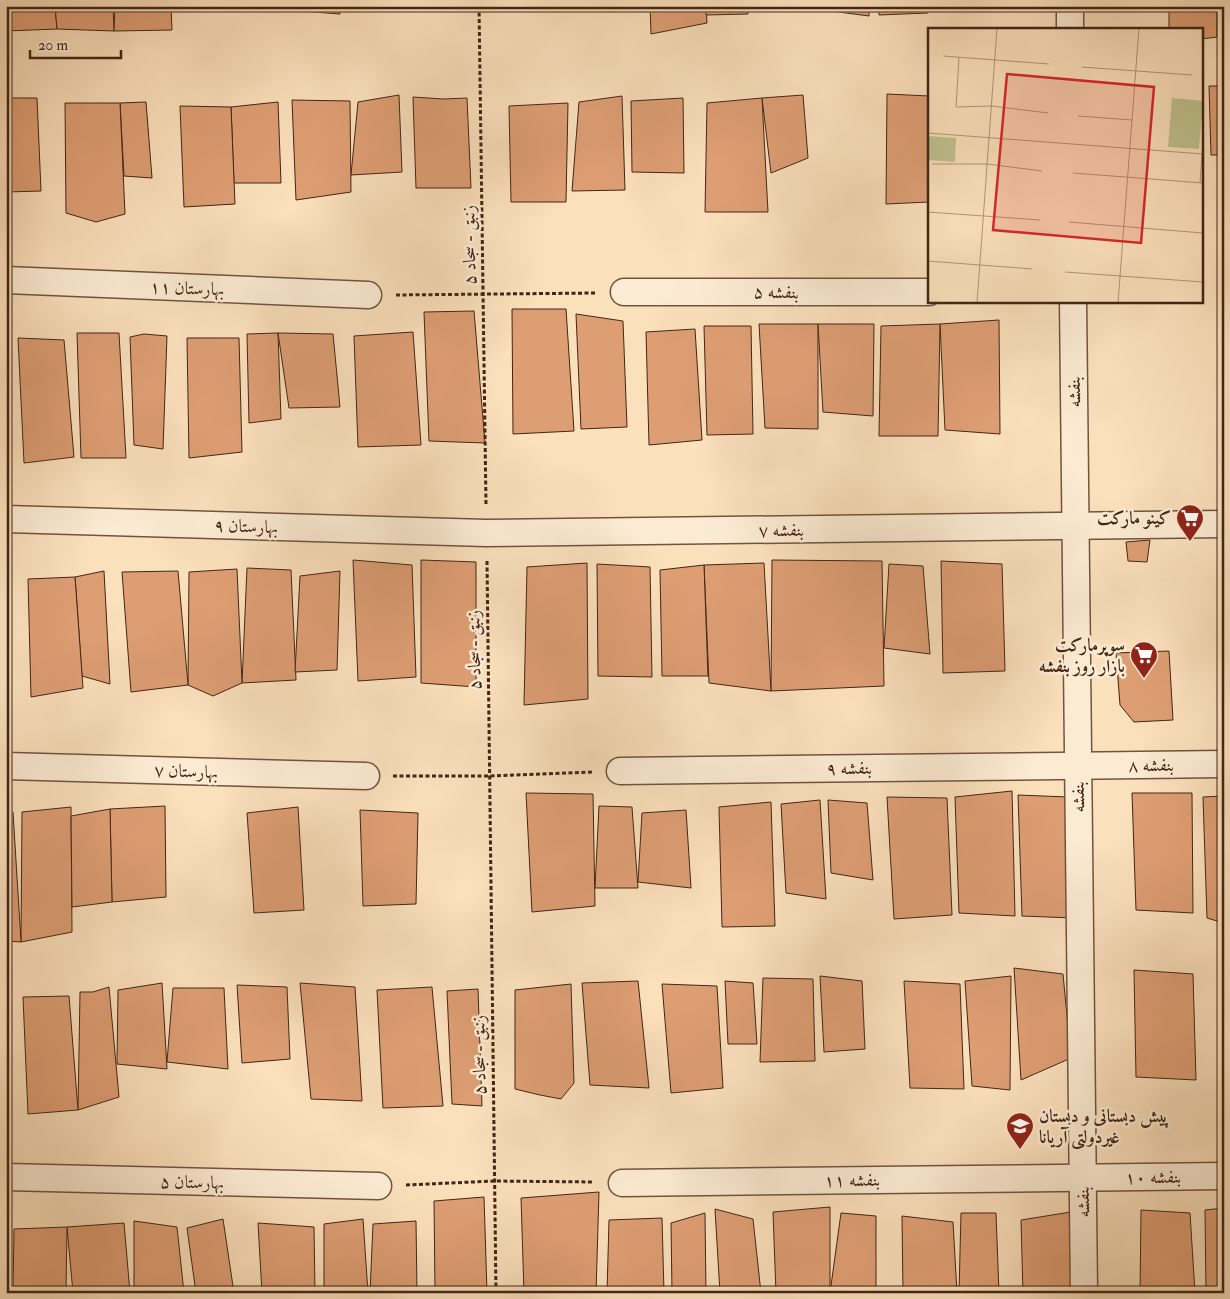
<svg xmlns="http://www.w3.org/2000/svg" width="1230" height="1299" font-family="'IM FELL Double Pica',Amiri,serif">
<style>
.building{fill:#de9e74;stroke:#422517}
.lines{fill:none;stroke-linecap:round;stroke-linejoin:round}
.minor-casing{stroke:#705440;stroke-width:29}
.path{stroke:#422517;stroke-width:3;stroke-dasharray:4 2.5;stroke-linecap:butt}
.minor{stroke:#fcebd3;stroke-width:26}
.labels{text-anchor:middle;stroke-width:5;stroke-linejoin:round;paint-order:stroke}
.street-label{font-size:18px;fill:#422517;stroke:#fcebd3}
.poi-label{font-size:18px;font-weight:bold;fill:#422517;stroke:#fcebd3;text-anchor:end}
.inset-road{fill:none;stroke:#b1957a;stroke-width:1}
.view{fill:#d62828;fill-opacity:0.15;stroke:#d62828;stroke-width:2.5}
.inset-edge{fill:none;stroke:#422517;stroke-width:2.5}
</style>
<rect width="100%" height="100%" fill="#fbe0bc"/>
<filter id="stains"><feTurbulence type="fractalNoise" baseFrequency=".004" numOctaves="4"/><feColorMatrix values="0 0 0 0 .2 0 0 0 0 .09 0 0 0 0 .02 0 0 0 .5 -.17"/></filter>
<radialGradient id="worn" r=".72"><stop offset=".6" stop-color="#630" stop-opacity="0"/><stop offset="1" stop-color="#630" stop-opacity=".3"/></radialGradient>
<g class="building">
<path d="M6 6H55L57 29 6 31Z"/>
<path d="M55 6H113L114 31 57 29Z"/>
<path d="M115 6H171L172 30 114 31Z"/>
<path d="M287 6H340V14L287 10Z"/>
<path d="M650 6H706L707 23 651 34Z"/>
<path d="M706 6H748V14L706 15Z"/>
<rect x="756" y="6" width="52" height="4"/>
<path d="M816 6H869V16L816 9Z"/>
<path d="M879 6H928V13L879 15Z"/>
<path d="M984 6V12L934 7V6Z"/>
<path d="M994 6H1051V8L994 9Z"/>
<path d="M1169 6H1217V37L1201 39V29H1169Z"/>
<path d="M1209 86H1224V155H1211Z"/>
<path d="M887 94 929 96V202L886 204Z"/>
<path d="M399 95 402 172 351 175 358 102Z"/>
<path d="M803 95 808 158 771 173 762 98Z"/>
<path d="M622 96 625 190 572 191 579 102Z"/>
<path d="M413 97 443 99 467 98 471 188H416Z"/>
<path d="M6 98H37L41 191 6 192Z"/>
<path d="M683 98 684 173 632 172 631 101Z"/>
<path d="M762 98 768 212H705L707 103Z"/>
<path d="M292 100 350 101 351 192 296 200Z"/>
<path d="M146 102 152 178 124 176 120 103Z"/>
<path d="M278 102 281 183H234L231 107Z"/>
<path d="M65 103H120L125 214 96 222 66 213Z"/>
<path d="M568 103 566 202H511L509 106Z"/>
<path d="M180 106 231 107 235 204 184 207Z"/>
<path d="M512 309H566L574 431 513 434Z"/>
<path d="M474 311 485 443 429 441 424 312Z"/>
<path d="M576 314 623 321 627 427 581 429Z"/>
<path d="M999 320 1000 434 945 430 940 324Z"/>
<path d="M759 324H818V429L765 428Z"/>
<path d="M818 324H874L873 416 823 412Z"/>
<path d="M940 324 938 436H879L881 326Z"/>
<path d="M704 326H751L753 434 707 435Z"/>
<path d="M695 329 702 440 649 445 646 332Z"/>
<path d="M413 332 421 445 358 447 354 336Z"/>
<path d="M77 333H119L126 458H81Z"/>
<path d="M278 333 281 419 249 423 247 334Z"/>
<path d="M278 333 333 334 340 407 289 408Z"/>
<path d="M144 334 167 336 163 449 134 445 130 337Z"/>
<path d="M18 338 64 340 74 457 24 463Z"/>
<path d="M187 338H239L242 452 189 458Z"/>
<path d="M1150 540 1147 562 1128 561 1126 542Z"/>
<path d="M353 560 412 565 416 677 358 681Z"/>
<path d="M421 560 476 562V687L421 683Z"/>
<path d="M772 560 882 561 884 686 771 691Z"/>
<path d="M941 561 1002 564 1005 671 943 673Z"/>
<path d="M587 563 588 699 524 705 527 567Z"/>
<path d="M764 563 771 691 709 683 704 565Z"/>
<path d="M597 564 650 567 652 677 598 676Z"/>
<path d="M889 564 923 566 930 654 884 648Z"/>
<path d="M704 565 708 676H662L660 570Z"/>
<path d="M247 568 291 570 296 680 242 683Z"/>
<path d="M237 569 242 683 213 696 188 685 189 572Z"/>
<path d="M104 571 110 684 82 676 75 577Z"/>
<path d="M178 571 188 685 131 692 122 572Z"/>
<path d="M340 571 337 670 295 672 300 576Z"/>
<path d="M75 577 83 688 31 697 28 579Z"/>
<path d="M1169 651 1173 720 1134 722 1120 705 1116 653Z"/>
<path d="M1012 791 1015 916 959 913 955 797Z"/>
<path d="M526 793 593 794 595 906 532 912Z"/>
<path d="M1132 793H1192L1193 913 1136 910Z"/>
<path d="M1018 795 1068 797 1073 918 1022 916Z"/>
<path d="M1224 796V923L1207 918 1203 797Z"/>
<path d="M887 797 947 798 952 915 894 919Z"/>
<path d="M820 800 826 899 786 893 781 804Z"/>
<path d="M828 800 867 803 873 880 831 873Z"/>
<path d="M771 802 775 926 722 927 719 807Z"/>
<path d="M165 806 166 897 112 902 110 809Z"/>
<path d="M599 806 632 807 638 888H595Z"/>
<path d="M71 807 72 932 21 942 22 812Z"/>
<path d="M298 807 304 910 254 913 247 813Z"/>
<path d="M110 809 112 902 72 907 71 816Z"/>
<path d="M360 810 418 813 416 904 363 906Z"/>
<path d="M686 810 691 888 638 882 642 813Z"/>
<path d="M13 812 21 942 6 941V813Z"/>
<path d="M1014 968 1063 974 1071 1058 1021 1080Z"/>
<path d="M1134 970 1193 974 1196 1080 1136 1077Z"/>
<path d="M820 976 862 981 865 1049 824 1052Z"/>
<path d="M1011 976 1010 1090 972 1086 965 981Z"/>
<path d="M763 978 813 979 815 1061 760 1062Z"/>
<path d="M638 981 649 1088 590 1085 582 983Z"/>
<path d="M725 981 753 983 757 1044H728Z"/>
<path d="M904 981 960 984 964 1089 910 1088Z"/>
<path d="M162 983 167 1069 117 1064 118 990Z"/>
<path d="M300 983 355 987 362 1101 311 1099Z"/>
<path d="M571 984 574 1083 561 1099 540 1095 515 1089V990Z"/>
<path d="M662 984 717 986 723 1088 671 1093Z"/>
<path d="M237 985 287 987 290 1059 242 1063Z"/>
<path d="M109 987 119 1097 78 1110 80 992H93Z"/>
<path d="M432 987 443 1106 383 1108 377 990Z"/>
<path d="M173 988H224L228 1069 167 1062Z"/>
<path d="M478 989 482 1106 452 1104 447 991Z"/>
<path d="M69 996 78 1110 28 1114 23 997Z"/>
<path d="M599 1192 596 1293H524L521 1198Z"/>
<path d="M484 1197 487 1293H435L434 1201Z"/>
<path d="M830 1207V1293H776L773 1212Z"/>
<path d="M1224 1208V1293H1206L1205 1210Z"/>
<path d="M715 1209 753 1219 761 1293H720Z"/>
<path d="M1141 1210 1190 1213 1195 1293H1140Z"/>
<path d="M1071 1212V1293H1023L1021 1220Z"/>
<path d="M705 1213 706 1293H672L671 1223Z"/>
<path d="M841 1213 876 1216V1293H830Z"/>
<path d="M961 1213H996L999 1293H959Z"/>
<path d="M902 1216 953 1222 957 1293H903Z"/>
<path d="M662 1218 664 1293H607L609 1220Z"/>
<path d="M223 1219 234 1293H196L187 1228Z"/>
<path d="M363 1219 368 1293H324V1224Z"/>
<path d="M134 1221 177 1227 184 1293H134Z"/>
<path d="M416 1221 417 1293H370L373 1224Z"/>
<path d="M124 1223 130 1293H73L67 1227Z"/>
<path d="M258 1223 314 1227 315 1293H262Z"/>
<path d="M67 1227 66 1293H13L14 1229Z"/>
</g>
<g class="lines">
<g class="minor-casing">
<g id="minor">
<path d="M1070 6V29"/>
<path d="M6 280 368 295"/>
<path d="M624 292H929"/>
<path d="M1073 301 1084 1293"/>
<path d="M6 519 486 533 1224 524"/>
<path d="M6 766 366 776"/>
<path d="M620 771 1224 764"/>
<path d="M6 1177 378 1186"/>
<path d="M622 1183 1224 1176"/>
</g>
</g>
<g class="path">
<path d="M479 6 486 505"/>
<path d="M396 295 597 293"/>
<path d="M487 561 496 1293"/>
<path d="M393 776H489L592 772"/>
<path d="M406 1185 495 1181 594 1182"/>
</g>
<use href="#minor" class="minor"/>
</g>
<defs>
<g id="supermarket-pin" transform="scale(1.4375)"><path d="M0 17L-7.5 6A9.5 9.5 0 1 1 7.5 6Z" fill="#8f2418" stroke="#fcebd3"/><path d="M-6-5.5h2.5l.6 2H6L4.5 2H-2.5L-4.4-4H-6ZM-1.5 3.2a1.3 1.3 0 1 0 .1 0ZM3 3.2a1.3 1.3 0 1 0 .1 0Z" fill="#fff"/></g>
<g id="school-pin" transform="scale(1.4375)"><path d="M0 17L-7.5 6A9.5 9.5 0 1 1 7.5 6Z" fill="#8f2418" stroke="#fcebd3"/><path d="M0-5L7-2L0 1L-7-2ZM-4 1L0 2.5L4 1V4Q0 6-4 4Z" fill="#fff"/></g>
</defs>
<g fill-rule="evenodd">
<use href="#supermarket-pin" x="1190" y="518"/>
<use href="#supermarket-pin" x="1144" y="655"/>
<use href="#school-pin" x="1020" y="1126"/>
</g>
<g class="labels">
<g class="street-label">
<text transform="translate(469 245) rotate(-91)" y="6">زنبق - سجاد ۵</text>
<text transform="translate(187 288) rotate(2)" y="6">بهارستان ۱۱</text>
<text x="776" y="298">بنفشه ۵</text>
<text transform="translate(1074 392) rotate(-91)" y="6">بنفشه</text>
<text transform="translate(246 526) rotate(2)" y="6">بهارستان ۹</text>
<text transform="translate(781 530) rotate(-1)" y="6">بنفشه ۷</text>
<text transform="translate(474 650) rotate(-91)" y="6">زنبق - سجاد ۵</text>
<text transform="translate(1151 765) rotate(-1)" y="6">بنفشه ۸</text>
<text transform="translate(849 768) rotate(-1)" y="6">بنفشه ۹</text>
<text transform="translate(186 771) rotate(2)" y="6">بهارستان ۷</text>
<text transform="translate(1078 797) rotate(-91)" y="6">بنفشه</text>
<text transform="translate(479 1055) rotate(-91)" y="6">زنبق - سجاد ۵</text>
<text transform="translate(1153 1177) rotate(-1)" y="6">بنفشه ۱۰</text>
<text transform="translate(852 1180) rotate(-1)" y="6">بنفشه ۱۱</text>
<text transform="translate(192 1182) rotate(1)" y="6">بهارستان ۵</text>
<text transform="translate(1083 1202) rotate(-91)" y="6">بنفشه</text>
</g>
<g class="poi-label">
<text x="1171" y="524">کینو مارکت</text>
<text x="1125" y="651">سوپرمارکت<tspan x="1125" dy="21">بازار روز بنفشه</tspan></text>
<text x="1039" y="1122" text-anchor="start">پیش دبستانی و دبستان<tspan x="1039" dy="21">غیردولتی آریانا</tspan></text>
</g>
</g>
<g transform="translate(928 28)">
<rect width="275" height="275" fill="#fbe0bc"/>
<path d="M244 70 275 73 271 121 240 119ZM0 108 28 110 27 134 0 132Z" fill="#bfc290"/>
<path class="inset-road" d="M15 28 121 36M31 29 28 79 64 78 120 85M154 39 264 47M150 88 204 92M0 105 275 126M4 136H59L114 143M145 145 275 155M272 155 275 112M0 184 112 192M141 194 275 205M0 233 104 241M137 244 275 254M49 275 69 0M190 275 211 0"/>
<path class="view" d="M79 46 226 59 213 215 65 202Z"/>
<rect width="275" height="275" class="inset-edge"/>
</g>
<rect width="1230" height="1299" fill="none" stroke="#fbe0bc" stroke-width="25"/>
<rect x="8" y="8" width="1215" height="1284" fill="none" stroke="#422517" stroke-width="2.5"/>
<rect x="12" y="12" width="1205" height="1274" fill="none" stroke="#422517"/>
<path d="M30 50v8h91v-8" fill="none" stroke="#422517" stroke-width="2.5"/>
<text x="38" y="50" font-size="15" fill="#422517" stroke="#fcebd3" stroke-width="4" paint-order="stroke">20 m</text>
<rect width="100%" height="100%" filter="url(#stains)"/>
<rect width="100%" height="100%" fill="url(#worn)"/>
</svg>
